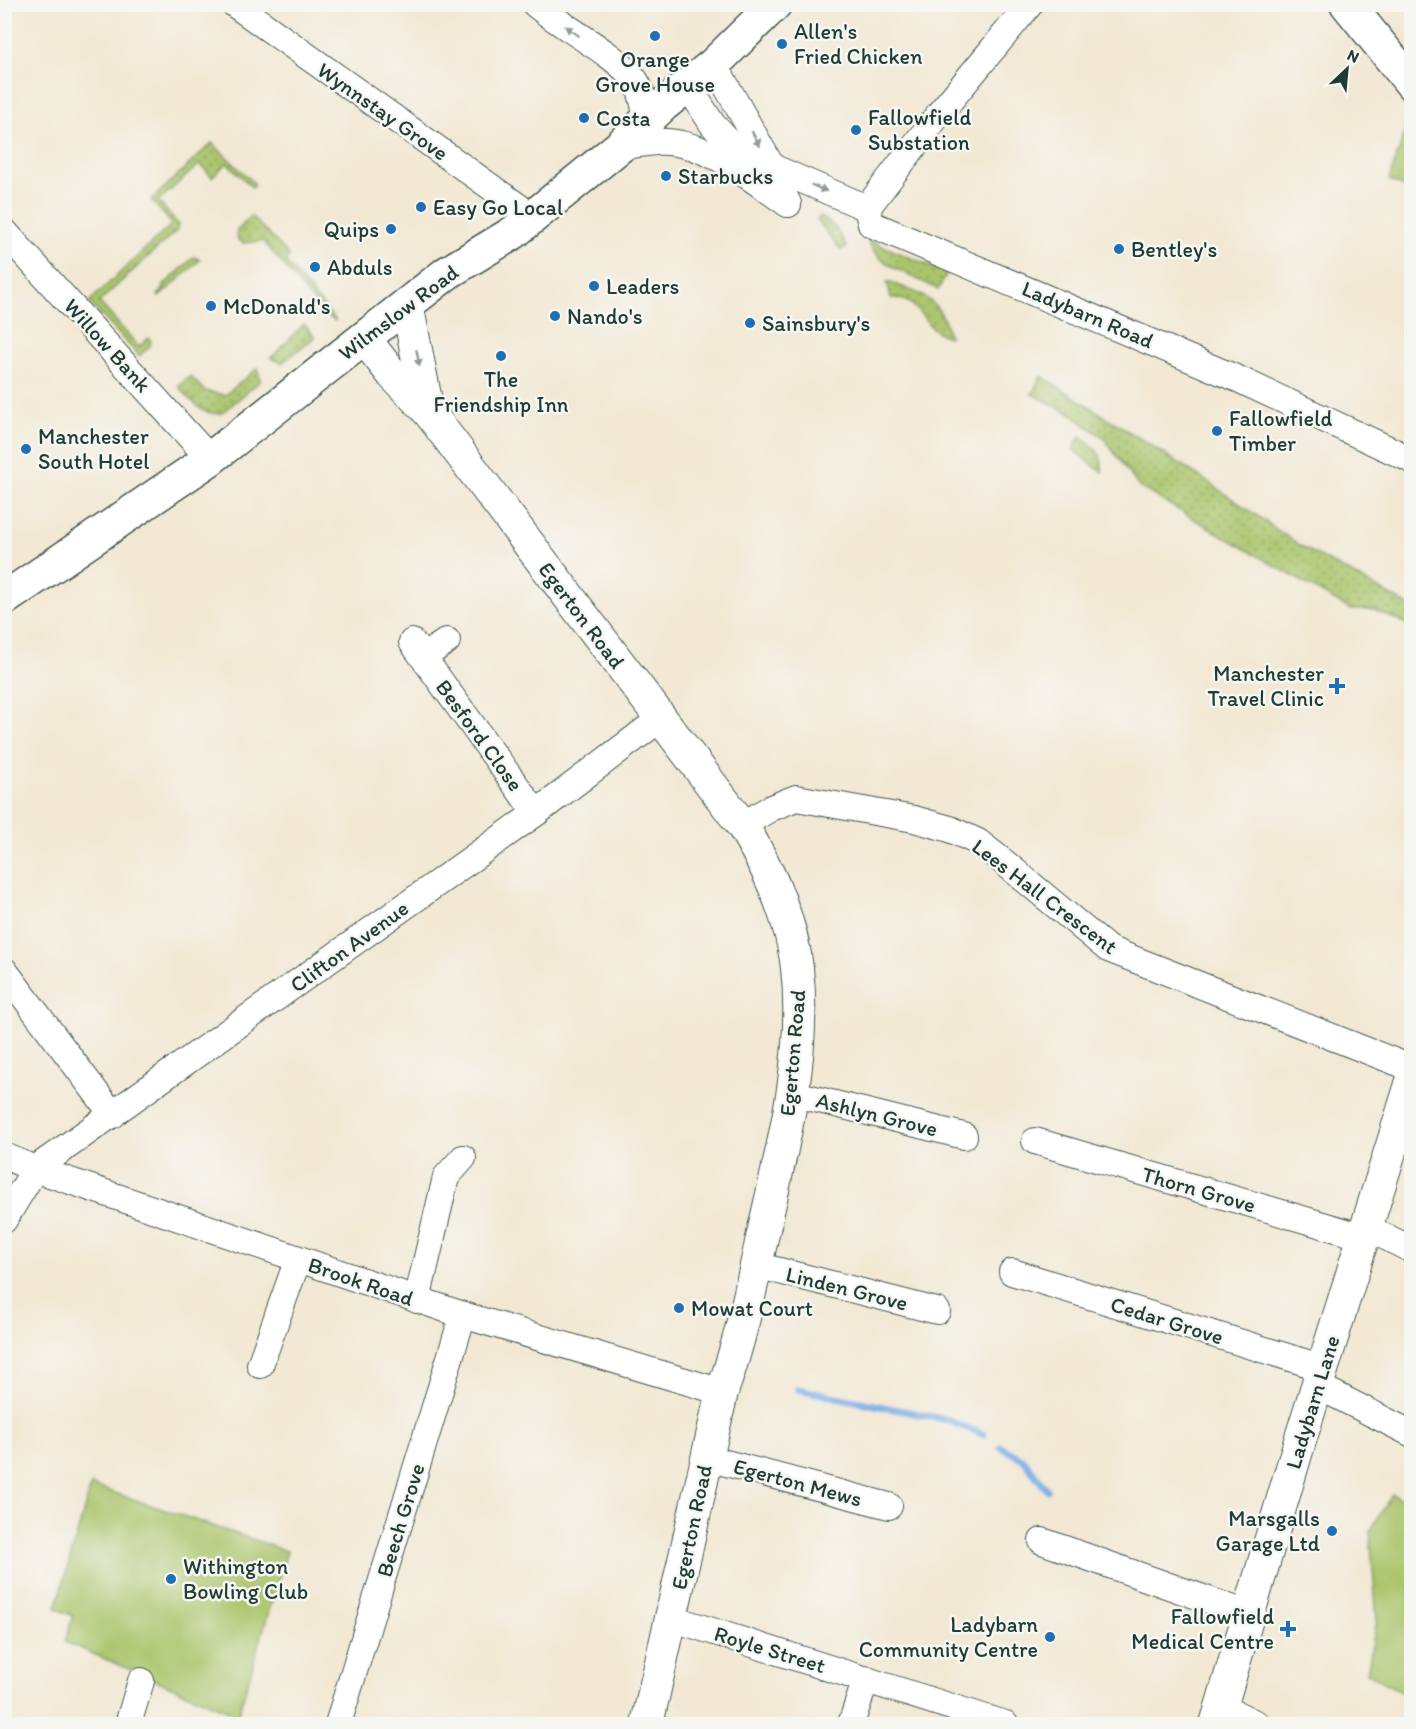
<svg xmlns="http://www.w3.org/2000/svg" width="1416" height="1729" font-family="Itim,sans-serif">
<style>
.grass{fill:url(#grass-dots);stroke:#658150;stroke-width:1.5}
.green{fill:#abc56c;stroke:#658150;stroke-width:1.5}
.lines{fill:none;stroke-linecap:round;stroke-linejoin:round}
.stream{stroke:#78aae4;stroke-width:7}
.minor-casing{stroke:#3f574c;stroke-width:28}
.tertiary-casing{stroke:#3f574c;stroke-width:34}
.secondary-casing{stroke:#3f574c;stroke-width:36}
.minor{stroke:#fff;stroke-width:26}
.tertiary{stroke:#fff;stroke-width:32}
.secondary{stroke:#fff;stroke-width:33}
.oneway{fill:#8f9e9a}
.poi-dot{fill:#1f6fb2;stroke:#f6f6f2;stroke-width:2}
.labels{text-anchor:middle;stroke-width:5;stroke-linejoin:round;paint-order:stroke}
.poi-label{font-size:22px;fill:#1f3d34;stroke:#f6f6f2;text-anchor:start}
.street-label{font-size:22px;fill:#1f3d34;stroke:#f6f6f2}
</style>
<defs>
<pattern id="grass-dots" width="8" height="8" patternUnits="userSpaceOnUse" patternTransform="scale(1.5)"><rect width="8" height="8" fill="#abc56c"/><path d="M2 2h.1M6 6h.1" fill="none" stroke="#8ba15a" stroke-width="1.8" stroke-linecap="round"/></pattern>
</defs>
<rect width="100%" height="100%" fill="#f6f6f2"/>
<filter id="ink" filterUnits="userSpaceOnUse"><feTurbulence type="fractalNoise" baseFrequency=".0167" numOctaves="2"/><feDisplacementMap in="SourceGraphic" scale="12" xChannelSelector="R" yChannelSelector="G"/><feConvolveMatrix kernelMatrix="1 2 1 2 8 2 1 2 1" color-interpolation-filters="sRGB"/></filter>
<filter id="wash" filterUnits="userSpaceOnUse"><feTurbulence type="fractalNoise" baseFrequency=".008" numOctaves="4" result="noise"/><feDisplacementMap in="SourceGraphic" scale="24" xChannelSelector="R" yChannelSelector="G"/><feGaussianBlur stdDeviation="1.35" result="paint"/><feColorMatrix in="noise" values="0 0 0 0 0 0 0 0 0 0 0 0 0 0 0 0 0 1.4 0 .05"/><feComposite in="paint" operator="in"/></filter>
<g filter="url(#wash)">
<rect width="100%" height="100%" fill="#f2e8d3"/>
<g class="grass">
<path d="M212 143 255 184 252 187 227 163 212 177 200 164 158 201 178 224 177 230 99 302 139 347 149 338 151 341 150 346 139 356 89 302 172 224 151 200Z"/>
<path d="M251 216 290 256 285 261 336 321 326 316 263 241 244 243 238 240 236 232Z"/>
<path d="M820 216 835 227 847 247 841 250 817 220Z"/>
<path d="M868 240 947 273 938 290C917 276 876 267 868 240Z"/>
<path d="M194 257 200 260 159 297 158 295 164 289 162 287Z"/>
<path d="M887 282C920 292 943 300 949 337 922 331 922 297 891 298Z"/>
<path d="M304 324 315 337 282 363 271 358Z"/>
<path d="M258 368 260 381 222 413C202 417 190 399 178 386L190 376 205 391 225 395Z"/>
<path d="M1041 376 1199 476 1301 546 1411 607V626L1374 610H1351L1139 487 1104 438 1069 413 1032 394Z"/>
<path d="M1080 436C1094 447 1104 454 1102 472L1073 450Z"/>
</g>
<g class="green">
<path d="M1409 120 1412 122 1411 190 1389 180Z"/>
<path d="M91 1485 287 1551 238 1715 65 1642 73 1616 56 1608Z"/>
<path d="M1392 1494 1411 1505V1697L1367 1673 1377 1620 1370 1532Z"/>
</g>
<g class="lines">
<g class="stream">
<path d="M798 1389 947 1420 984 1435"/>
<path d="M1001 1447 1023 1459 1047 1490"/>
</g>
</g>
</g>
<g filter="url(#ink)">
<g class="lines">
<g class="minor-casing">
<g id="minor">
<path d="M234 4 533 217"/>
<path d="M535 4C560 26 617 55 635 80 643 91 644 107 647 120"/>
<path d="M714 64 772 167 788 204"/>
<path d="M688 86 713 125 758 173"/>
<path d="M619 147C631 145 643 143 656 142 704 139 750 178 788 204"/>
<path d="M772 167 867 208"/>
<path d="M867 208 871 224 1238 379 1412 460"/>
<path d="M867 208 938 115 1030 4"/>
<path d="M4 231 210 459"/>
<path d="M412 642 536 813"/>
<path d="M423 657 447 641"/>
<path d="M742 825 771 808 796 798 914 819 950 829 978 842 1005 863 1108 949 1401 1064 1412 1065"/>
<path d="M4 970 113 1115"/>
<path d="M791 1093 964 1136"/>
<path d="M1035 1141 1350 1233 1380 1234 1412 1250"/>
<path d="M4 1156 35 1169 463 1315 722 1392"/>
<path d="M4 1220 35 1169 536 813 660 719"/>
<path d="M756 1265 937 1311"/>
<path d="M1012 1272 1323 1368"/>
<path d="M417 1300 446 1177 463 1158"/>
<path d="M260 1365 298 1259"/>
<path d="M1318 1386 1412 1434"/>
<path d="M707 1458 889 1506"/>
<path d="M1042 1541 1248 1614"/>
<path d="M671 1618 1005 1724"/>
<path d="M1222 1707 1257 1724"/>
<path d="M128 1724 141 1681"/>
<path d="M338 1724 463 1315"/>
<path d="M851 1724 866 1679"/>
</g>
</g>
<g class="tertiary-casing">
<g id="tertiary">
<path d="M407 304 428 411"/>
<path d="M364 338 393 375 428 411 742 825C769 869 791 916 797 968 807 1054 783 1146 764 1229 752 1284 741 1339 722 1392L647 1724"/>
<path d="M1216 1724 1299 1444 1412 1081"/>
</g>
</g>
<g class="secondary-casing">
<g id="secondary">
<path d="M1347 4 1412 84"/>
<path d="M4 599 210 459 447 273 513 233 619 147 662 106 714 64 775 4"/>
</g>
</g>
<use href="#minor" class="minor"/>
<use href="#tertiary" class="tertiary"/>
<use href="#secondary" class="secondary"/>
</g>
<defs><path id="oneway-solid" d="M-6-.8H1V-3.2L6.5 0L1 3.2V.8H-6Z" transform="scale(1.5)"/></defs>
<g class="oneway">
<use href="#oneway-solid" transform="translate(572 31) rotate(-145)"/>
<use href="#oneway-solid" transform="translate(756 139) rotate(61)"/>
<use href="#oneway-solid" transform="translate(819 188) rotate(23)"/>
<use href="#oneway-solid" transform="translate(418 358) rotate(79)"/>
</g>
</g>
<g class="poi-dot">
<circle cx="655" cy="36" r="6"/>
<circle cx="782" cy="44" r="6"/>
<circle cx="584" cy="118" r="6"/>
<circle cx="856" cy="130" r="6"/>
<circle cx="666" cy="176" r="6"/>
<circle cx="421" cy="207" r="6"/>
<circle cx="391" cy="229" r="6"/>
<circle cx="1119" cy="249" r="6"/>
<circle cx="315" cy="267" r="6"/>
<circle cx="594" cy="286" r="6"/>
<circle cx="211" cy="306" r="6"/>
<circle cx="555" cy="316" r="6"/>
<circle cx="750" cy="323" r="6"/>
<circle cx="501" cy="356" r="6"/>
<circle cx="1217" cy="431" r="6"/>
<circle cx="26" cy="449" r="6"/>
<path d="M1334 677h6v6h6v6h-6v6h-6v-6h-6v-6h6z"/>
<circle cx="679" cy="1308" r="6"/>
<circle cx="1332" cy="1531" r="6"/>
<circle cx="171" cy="1579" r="6"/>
<path d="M1285 1620h6v6h6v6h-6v6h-6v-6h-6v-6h6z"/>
<circle cx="1050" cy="1637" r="6"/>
</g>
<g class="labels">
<g class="poi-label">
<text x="794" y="39">Allen's<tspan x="794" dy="25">Fried Chicken</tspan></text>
<text x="655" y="67" text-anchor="middle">Orange<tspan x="655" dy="25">Grove House</tspan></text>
<text x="868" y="125">Fallowfield<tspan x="868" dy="25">Substation</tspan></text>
<text x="596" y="126">Costa</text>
<text x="678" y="184">Starbucks</text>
<text x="433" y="215">Easy Go Local</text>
<text x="379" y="237" text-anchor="end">Quips</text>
<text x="1131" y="257">Bentley's</text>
<text x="327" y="275">Abduls</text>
<text x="606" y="294">Leaders</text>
<text x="223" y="314">McDonald's</text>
<text x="567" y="324">Nando's</text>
<text x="762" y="331">Sainsbury's</text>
<text x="501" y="387" text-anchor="middle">The<tspan x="501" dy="25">Friendship Inn</tspan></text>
<text x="1229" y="426">Fallowfield<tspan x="1229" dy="25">Timber</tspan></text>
<text x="38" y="444">Manchester<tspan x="38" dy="25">South Hotel</tspan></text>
<text x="1324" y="681" text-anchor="end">Manchester<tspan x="1324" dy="25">Travel Clinic</tspan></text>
<text x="691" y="1316">Mowat Court</text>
<text x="1320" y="1526" text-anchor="end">Marsgalls<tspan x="1320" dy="25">Garage Ltd</tspan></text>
<text x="183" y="1574">Withington<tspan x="183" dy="25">Bowling Club</tspan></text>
<text x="1274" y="1624" text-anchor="end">Fallowfield<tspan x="1274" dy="25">Medical Centre</tspan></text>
<text x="1038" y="1632" text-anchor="end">Ladybarn<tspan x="1038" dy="25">Community Centre</tspan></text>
</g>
<g class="street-label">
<text transform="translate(383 111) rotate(35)" y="8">Wynnstay Grove</text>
<text transform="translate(398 312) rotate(-37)" y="8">Wilmslow Road</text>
<text transform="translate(1088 314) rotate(23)" y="8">Ladybarn Road</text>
<text transform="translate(108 345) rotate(48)" y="8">Willow Bank</text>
<text transform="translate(582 615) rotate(53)" y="8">Egerton Road</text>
<text transform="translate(480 735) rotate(54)" y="8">Besford Close</text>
<text transform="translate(1045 896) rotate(37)" y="8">Lees Hall Crescent</text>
<text transform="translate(349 946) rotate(-36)" y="8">Clifton Avenue</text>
<text transform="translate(792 1053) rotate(-85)" y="8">Egerton Road</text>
<text transform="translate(877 1114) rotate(14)" y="8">Ashlyn Grove</text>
<text transform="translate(1199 1189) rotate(16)" y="8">Thorn Grove</text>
<text transform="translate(361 1281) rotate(19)" y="8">Brook Road</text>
<text transform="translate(847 1288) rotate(14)" y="8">Linden Grove</text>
<text transform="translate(1167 1320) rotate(17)" y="8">Cedar Grove</text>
<text transform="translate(1312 1402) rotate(-73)" y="8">Ladybarn Lane</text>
<text transform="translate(798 1482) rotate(15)" y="8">Egerton Mews</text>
<text transform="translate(400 1520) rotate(-73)" y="8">Beech Grove</text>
<text transform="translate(691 1527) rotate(-78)" y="8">Egerton Road</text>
<text transform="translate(770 1649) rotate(17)" y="8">Royle Street</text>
</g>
</g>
<rect width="1416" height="1729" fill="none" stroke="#f6f6f2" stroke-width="24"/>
<g transform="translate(1347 69) rotate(26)" stroke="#f6f6f2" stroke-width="4.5" paint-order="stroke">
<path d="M0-4.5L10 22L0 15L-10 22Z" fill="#1f3d34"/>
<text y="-9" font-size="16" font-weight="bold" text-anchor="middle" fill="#1f3d34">N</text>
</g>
</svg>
